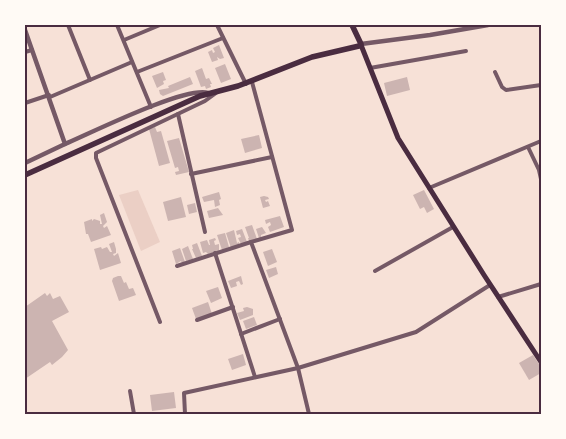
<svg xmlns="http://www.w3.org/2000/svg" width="566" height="439" font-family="'PT Sans',sans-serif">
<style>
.green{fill:#ebcfc5}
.building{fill:#ccb4b1}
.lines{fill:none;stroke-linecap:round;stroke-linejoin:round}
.minor{stroke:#755966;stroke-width:4}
.tertiary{stroke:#755966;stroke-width:4.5}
.secondary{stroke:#4a2c40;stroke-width:5}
.primary{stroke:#4a2c40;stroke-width:5.5}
.neatline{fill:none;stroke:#4a2c40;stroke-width:2}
</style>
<rect width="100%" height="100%" fill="#f7e1d7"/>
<path class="green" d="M138 190 160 242 141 251 119 195Z"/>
<g class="building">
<path d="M219 45 224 58 220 59 217 57 218 60 212 62 208 52 212 50 213 53 215 52 213 48Z"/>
<path d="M225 64 231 79 221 83 215 68Z"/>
<path d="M202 68 206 79 209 78 212 84H210L211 87 206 89 205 86 201 87 195 71Z"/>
<path d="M163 72 166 80 163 81 164 84 157 88 152 76Z"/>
<path d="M190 77 193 84 163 96 160 94 159 90 169 88 168 86Z"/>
<path d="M407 77 410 90 387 96 384 83Z"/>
<path d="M155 127 157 132 161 131 170 163 159 166 149 129Z"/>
<path d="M259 135 262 148 245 153 241 139Z"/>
<path d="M179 138 189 172 176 175 175 172 179 171 178 167 175 168 167 141Z"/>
<path d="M424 190 434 209 427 213 424 207 420 209 413 195Z"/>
<path d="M219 192 221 199 219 200 220 205 215 207 214 200 204 202 202 197Z"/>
<path d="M264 196 268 197 269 199 265 200 266 202 268 201 270 206 263 208 260 197Z"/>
<path d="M181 197 186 217 168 221 163 202Z"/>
<path d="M195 203 197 212 189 214 187 205Z"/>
<path d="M218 208 223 215 209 218 207 211Z"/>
<path d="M104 213 107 222 103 226 104 228 107 226 111 235 91 242 88 234H86L84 222 92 219V221L94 219 100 221V224H102L100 215Z"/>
<path d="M280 216 284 227 270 232 268 227 271 225 270 222 266 224 265 220Z"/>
<path d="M252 225 257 239 249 241 248 238H249L245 227Z"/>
<path d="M262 227 266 233 261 235V237L259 238 256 229Z"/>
<path d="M242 229 247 242 241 244 238 238 241 237 240 234 237 235 236 231Z"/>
<path d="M234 230 237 243 239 242V245L231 248 226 233Z"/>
<path d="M225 233 229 247 222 250 217 235Z"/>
<path d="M215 238 216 240 214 241 215 245 219 244V251L208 254 206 252 203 253 200 242 207 240 209 245H210L209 240Z"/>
<path d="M114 242 116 249V253L113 254 114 256 118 253 121 263 100 270 94 249 101 247 102 249 107 247 110 252H112L109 244Z"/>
<path d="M197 243 202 256 196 258 192 249H193L192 245Z"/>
<path d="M188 246 193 259 186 261 182 249Z"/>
<path d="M180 248 185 262 182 263 181 261 176 264 172 251Z"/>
<path d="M272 249 277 262 268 266 263 252Z"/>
<path d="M276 267 278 274 269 278 266 270Z"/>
<path d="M118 276H121L124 283 126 282 129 289 133 288 136 295 119 301 112 281 113 278Z"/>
<path d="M241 276 243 284 241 285 239 281 236 282 237 286 231 288 228 281Z"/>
<path d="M218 287 222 298 211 303 206 291Z"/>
<path d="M45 293 47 296 50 293 53 299 60 296 69 312 52 321 68 350 62 357 52 365 50 362 25 379V307Z"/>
<path d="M208 302 212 314 196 319 192 308Z"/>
<path d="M247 307 253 309V315L240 320 237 313 244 311 243 308Z"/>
<path d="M254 317 257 325 246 329 243 321Z"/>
<path d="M243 354 246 365 232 370 228 359Z"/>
<path d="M533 355 541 367V373L529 380 519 363Z"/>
<path d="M174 392 176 408 152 411 150 395Z"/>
</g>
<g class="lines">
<g class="minor">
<path d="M68 25 90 80"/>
<path d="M117 25 151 107"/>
<path d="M217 25 246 84"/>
<path d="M124 40 160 25"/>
<path d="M25 52 32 50"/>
<path d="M370 68 466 51"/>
<path d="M137 72 223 38"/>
<path d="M495 72 502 87 506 90 541 85"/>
<path d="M252 82 292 230 251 242 298 368 309 414"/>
<path d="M50 97 132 62"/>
<path d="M25 103 49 95"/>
<path d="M178 114 205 232"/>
<path d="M528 147 539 170 541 179"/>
<path d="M191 174 272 157"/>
<path d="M429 188 541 141"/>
<path d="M215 253 255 377"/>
<path d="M177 266 251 242"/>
<path d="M375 271 453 227"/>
<path d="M498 297 541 284"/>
<path d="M197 320 233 307"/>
<path d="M160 322 96 158V153L205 101 216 93"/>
<path d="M241 334 280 319"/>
<path d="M130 391 134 414"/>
<path d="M185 414 184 393 298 368 416 332 490 285"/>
</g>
<g class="tertiary">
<path d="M25 30 65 144 25 163"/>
<path d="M361 44 430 35 488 25"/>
<path d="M65 144C91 133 185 86 208 93"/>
</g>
<path class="secondary" d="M361 45 398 138 484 275 541 362"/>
<path class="primary" d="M25 175 200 96 238 86 312 57 359 46 361 44 352 25"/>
</g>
<rect width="566" height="439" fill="none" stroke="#fffaf5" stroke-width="52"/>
<rect x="26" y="26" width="514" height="387" class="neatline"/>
</svg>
